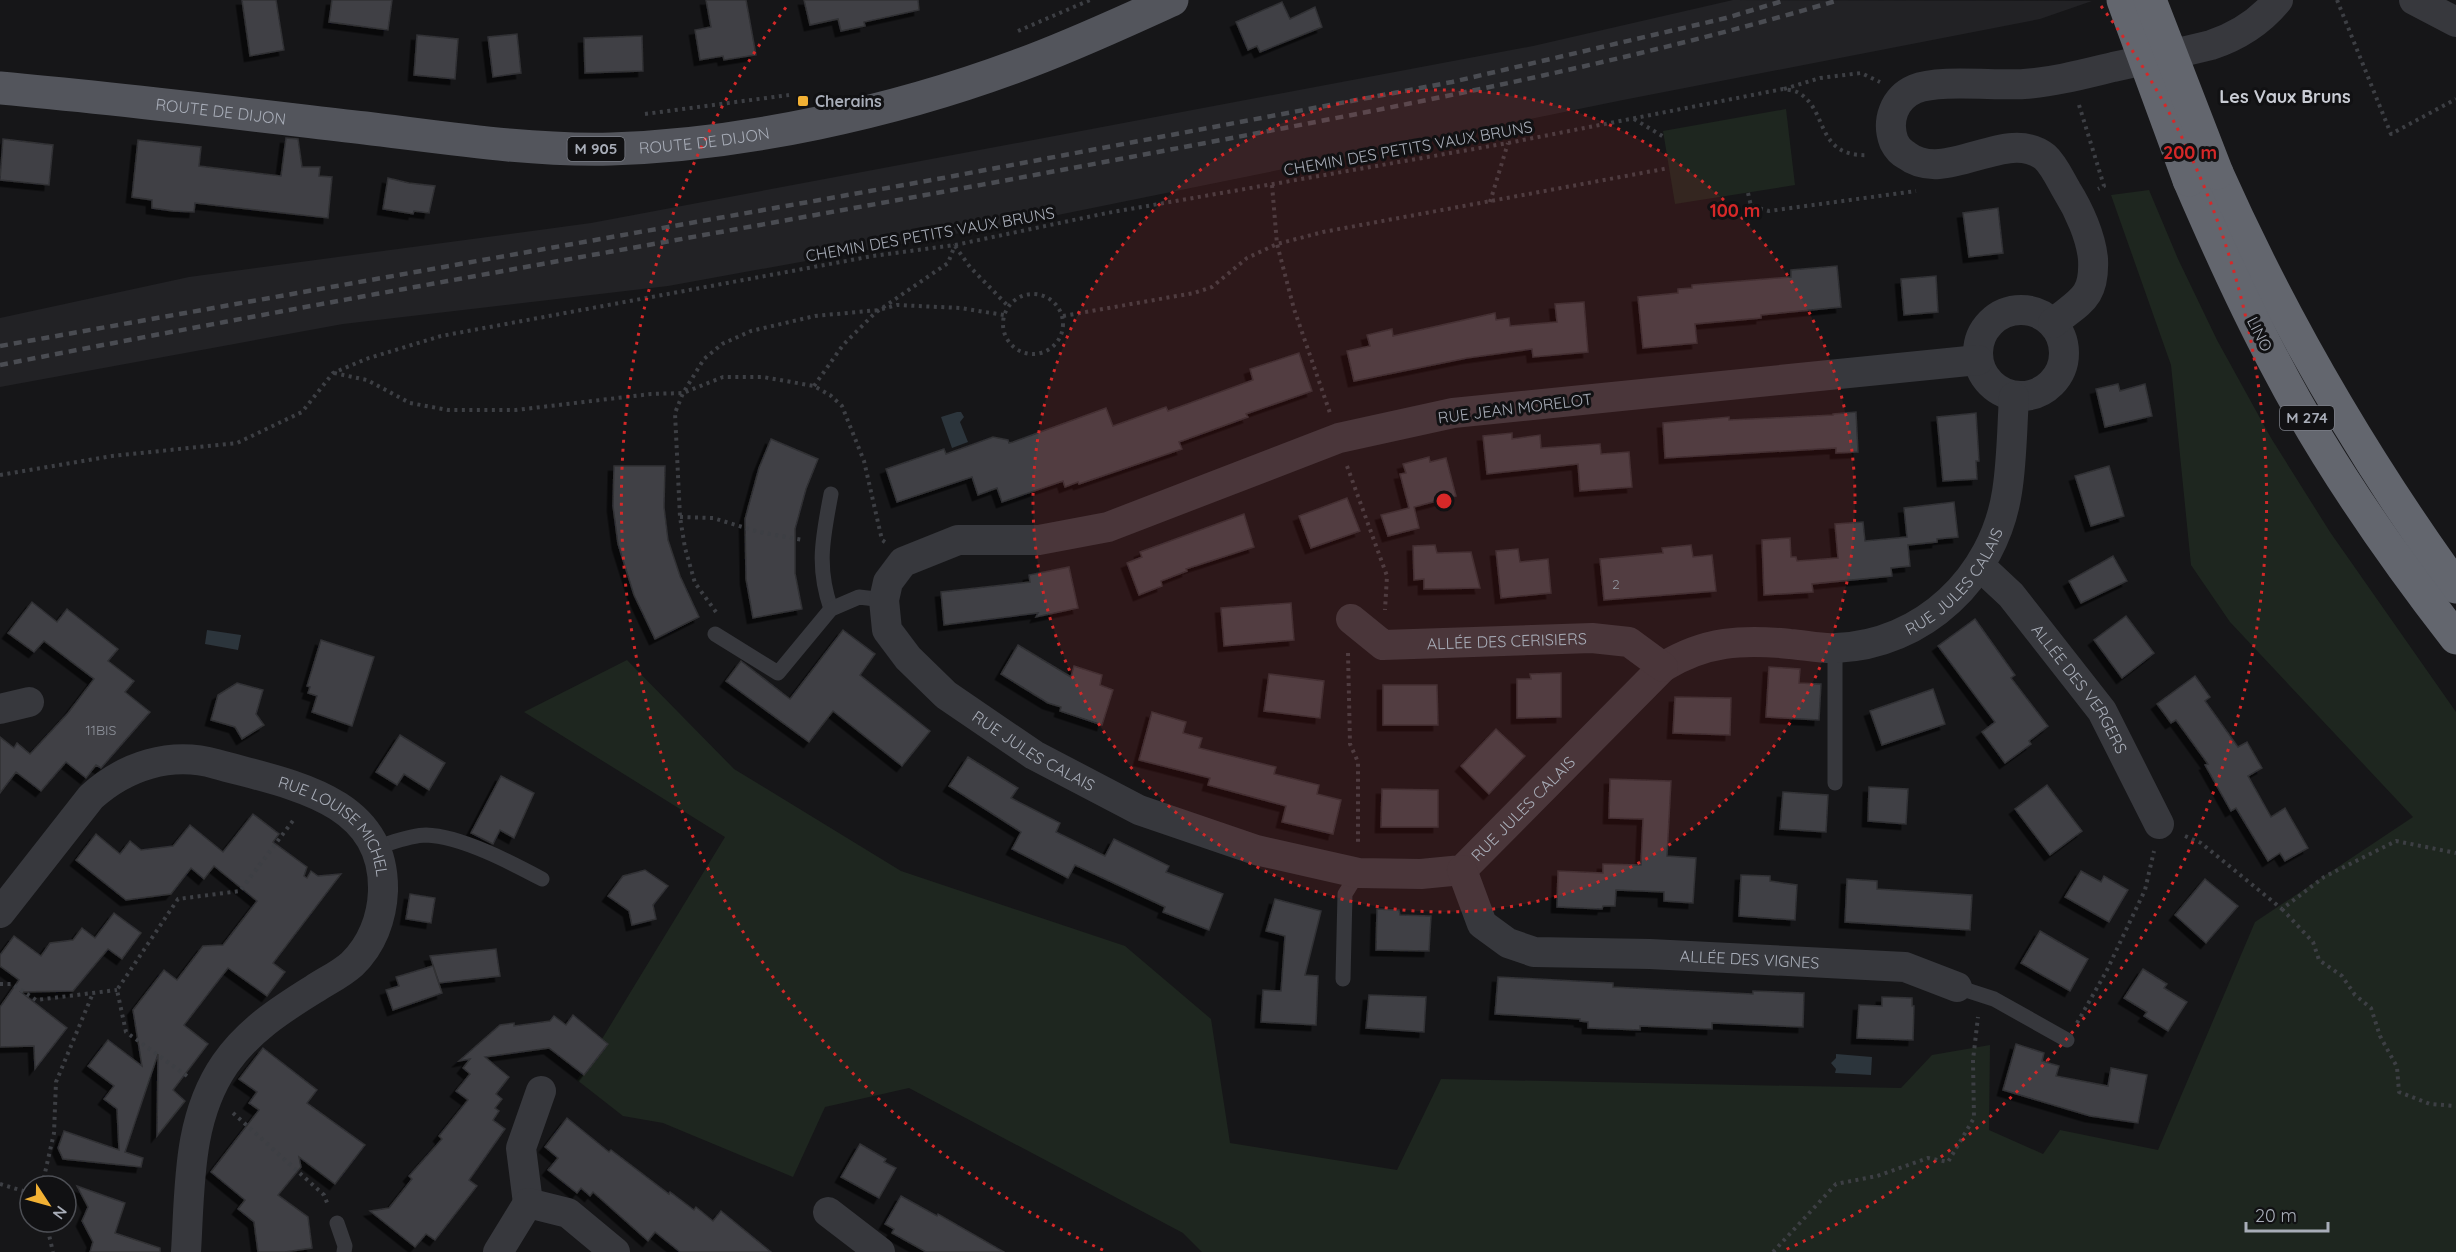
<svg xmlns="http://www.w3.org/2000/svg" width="2456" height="1252" font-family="Quicksand,sans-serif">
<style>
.built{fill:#222225}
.green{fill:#1e261f}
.water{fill:#2c353c}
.building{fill:#404145;stroke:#303034;stroke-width:1.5;filter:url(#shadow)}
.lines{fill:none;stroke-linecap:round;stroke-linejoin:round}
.path{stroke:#3d3f44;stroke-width:4;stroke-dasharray:3 4.5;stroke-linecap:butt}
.lane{stroke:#37383d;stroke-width:15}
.street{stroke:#37383d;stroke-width:30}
.primary{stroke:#53555c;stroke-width:33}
.highway{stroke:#63666e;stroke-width:33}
.rail{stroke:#4a4c52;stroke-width:4.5;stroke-dasharray:8 6;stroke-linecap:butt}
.highway-bridge{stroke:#63666e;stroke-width:33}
.ring{fill:none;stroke:#d62828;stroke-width:3;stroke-dasharray:3 6}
.poi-dot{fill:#f2b134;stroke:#111113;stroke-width:2}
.labels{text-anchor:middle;stroke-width:6;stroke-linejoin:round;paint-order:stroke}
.number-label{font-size:14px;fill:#8e929b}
.shield{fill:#111113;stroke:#7b7e86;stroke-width:1.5}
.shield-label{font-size:15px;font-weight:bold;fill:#a8adb8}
.poi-label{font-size:16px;font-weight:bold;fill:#a8adb8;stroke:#111113;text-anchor:start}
.street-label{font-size:16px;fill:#a8adb8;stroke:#111113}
.neighbourhood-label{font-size:18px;font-weight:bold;fill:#c9ccd4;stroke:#111113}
.centre{fill:#d62828;stroke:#111113;stroke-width:3}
.ring-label{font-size:18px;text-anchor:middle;font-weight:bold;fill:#d62828;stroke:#111113;stroke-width:6;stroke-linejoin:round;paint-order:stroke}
</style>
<defs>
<filter id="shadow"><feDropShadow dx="-5.5" dy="5.5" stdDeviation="0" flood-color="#0009"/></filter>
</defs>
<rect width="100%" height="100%" fill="#161618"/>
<path class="built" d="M1733 0 2092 1 2040 19 1623 100 1043 218 668 286 343 324 0 387V318L189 277 591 223 1533 46Z"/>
<g class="green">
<path d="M1786 109 1795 185 1675 204 1663 131Z"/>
<path d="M2149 190 2178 259 2217 340 2271 438 2330 532 2456 712V1252H1202L1183 1233 909 1088 825 1107 793 1177 663 1123 623 1116 577 1080 725 837 524 712 627 660 734 769 901 871 1125 946 1211 1019 1230 1143 1397 1170 1441 1079 1901 1088 1932 1055 1990 1045 1989 1130 2043 1154 2060 1130 2158 1150 2255 922 2413 817 2230 622 2191 565 2171 365 2111 195Z"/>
</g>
<g class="water">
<path d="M957 412H961L964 417 960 422 968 442 952 448 941 417Z"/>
<path d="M207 630 241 635 238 650 205 644Z"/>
<path d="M1836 1054 1872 1057 1871 1075 1835 1073 1836 1069 1831 1063 1836 1058Z"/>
</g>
<g class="building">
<path d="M242 0H276L284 50 250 56Z"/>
<path d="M332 0H392L388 30 329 22Z"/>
<path d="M706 0H746L756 55 724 60 723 56 700 60 695 30 711 27Z"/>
<path d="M804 0H918L919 10 864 22 865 26 841 31 838 19 810 25Z"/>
<path d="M1282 2 1290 19 1315 7 1322 27 1260 52 1257 46 1248 50 1236 22Z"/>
<path d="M517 34 521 73 493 77 488 37Z"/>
<path d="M417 35 458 39 455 79 414 75Z"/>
<path d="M642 36 643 71 585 73 584 38Z"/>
<path d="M286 138 298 139 302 167H320L319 176 332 177 328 218 195 203 194 212 173 211 152 208V200L132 197 138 140 201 147 199 166 281 176Z"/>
<path d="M3 139 53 145 49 185 0 180Z"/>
<path d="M388 178 409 183 435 186 429 213 414 211 413 214 383 209Z"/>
<path d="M1998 208 2003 253 1969 257 1963 213Z"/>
<path d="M1837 266 1841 307 1761 315V318L1695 324 1697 343 1643 348 1638 297 1678 293V289L1692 288V285L1791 277V270Z"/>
<path d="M1936 276 1938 312 1904 315 1901 279Z"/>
<path d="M1584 302 1588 352 1533 357 1532 349 1467 358 1354 381 1347 351 1370 346 1367 335 1392 329 1393 336 1495 313 1496 320 1509 318 1510 326 1557 322 1555 304Z"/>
<path d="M1299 353 1312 391 1246 414 1248 417 1179 442 1182 449 1079 484 1078 482 1065 487 1063 481 1002 502 997 488 978 495 972 477 897 502 886 469 944 449 946 454 993 437 1008 440 1009 443 1013 442 1106 408 1113 426 1166 407 1168 411 1253 380 1250 369Z"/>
<path d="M2118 384 2120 391 2145 384 2152 416 2105 427 2096 389Z"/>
<path d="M1856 412 1858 452 1836 453V448L1665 458 1663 423 1729 417V420L1833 415V414Z"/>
<path d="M1976 413 1979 461H1976L1977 479 1943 481 1937 417Z"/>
<path d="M1512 433V439L1540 435 1541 448 1600 444 1601 454 1629 452 1632 487 1580 491 1578 464 1487 474 1483 436Z"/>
<path d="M771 439 818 459 806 489 795 529V573L802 609 753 618 746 579 745 519 759 468Z"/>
<path d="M1429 457 1430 462 1446 458 1456 496 1414 507 1419 528 1388 536 1381 515 1409 508 1400 474 1406 473 1403 464Z"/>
<path d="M614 466H665L664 507 668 540 680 576 699 617 655 639 634 595 618 544 613 506Z"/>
<path d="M2109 466 2124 516 2091 526 2075 476Z"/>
<path d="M1347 498 1360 531 1311 548 1299 516Z"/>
<path d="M1954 502 1958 537 1937 539V542L1908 545 1910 566 1891 568 1892 576 1812 584 1813 592 1764 595 1762 540 1790 538 1791 557H1796L1797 561 1838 558 1835 524 1863 522 1865 541 1907 537 1904 508Z"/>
<path d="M1244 514 1254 547 1186 569 1187 571 1161 581 1162 586 1139 595 1127 563 1142 557 1140 552Z"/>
<path d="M1435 545 1437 553 1471 552 1480 588 1424 589V579L1414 580 1413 546Z"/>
<path d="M1691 545 1693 557 1712 555 1716 591 1604 600 1600 559 1663 553 1662 548Z"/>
<path d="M1518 549 1520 562 1548 559 1551 593 1501 598 1496 551Z"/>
<path d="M2113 556 2127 581 2081 603 2069 581Z"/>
<path d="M1069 567 1078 608 1036 617 1038 613 944 625 941 592 1030 582 1029 575Z"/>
<path d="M32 602 57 622 67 609 118 649 108 661 134 681 125 692 150 712 101 768 96 765 86 778 66 762 41 791 16 772 0 793V737L14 748 17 743 30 754 68 713 94 679 44 641 34 652 8 633Z"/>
<path d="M1291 603 1294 640 1224 646 1221 608Z"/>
<path d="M2126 616 2154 653 2122 678 2094 640Z"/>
<path d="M1975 619 2015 675 2011 678 2048 726 2029 741 2031 744 2005 763 1982 732 1995 722 1938 646Z"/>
<path d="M843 630 875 654 860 675 930 731 902 766 833 711 809 742 726 681 741 661 790 699Z"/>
<path d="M321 640 374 657 352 726 312 712 317 696 308 693 310 687 307 686Z"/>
<path d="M1018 645 1071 677 1074 666 1102 675 1100 685 1113 690 1102 725 1060 711 1061 707 1048 703 1001 674Z"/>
<path d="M1769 667 1800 669 1799 683 1821 684 1819 720 1766 717Z"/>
<path d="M1561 673V717L1517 718V679H1531L1530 674Z"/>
<path d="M1269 674 1324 681 1320 718 1264 711Z"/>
<path d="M2195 676 2210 697 2205 701 2238 747 2247 742 2262 768 2248 776 2271 817 2285 808 2308 848 2285 861 2280 853 2268 861 2236 808 2231 811 2205 765 2208 764 2176 720 2171 723 2157 704Z"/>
<path d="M237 683 263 690 256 714 264 725 242 739 235 727 211 720 218 695Z"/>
<path d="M1383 685H1437L1438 725H1383Z"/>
<path d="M1933 689 1945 724 1882 745 1870 711Z"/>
<path d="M1675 697 1731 698 1730 735 1673 733Z"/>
<path d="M1152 712 1186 722 1183 733 1202 738 1199 748 1276 767 1274 774 1319 785 1317 794 1341 800 1333 834 1282 822 1286 806 1208 785 1210 778 1139 760Z"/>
<path d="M1496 729 1525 756 1489 794 1461 766Z"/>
<path d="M400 735 445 763 429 790 404 774 397 785 376 772Z"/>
<path d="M968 757 1018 788 1011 798 1060 823 1056 832 1105 856 1114 839 1169 866 1166 872 1223 894 1209 930 1163 912 1165 907 1075 865 1068 878 1012 849 1021 832 949 786Z"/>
<path d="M501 776 534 793 514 838 500 830 493 844 471 833Z"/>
<path d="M1610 779 1671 781 1667 856 1696 858 1693 903 1664 901V892L1616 890 1615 906H1603L1602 909 1557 907 1558 871 1603 873V864L1641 865 1643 819 1609 818Z"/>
<path d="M2047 785 2082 831 2050 855 2015 809Z"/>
<path d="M1869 787 1908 789 1906 824 1868 821Z"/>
<path d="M1382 789 1438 790V827H1381Z"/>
<path d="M1783 792 1828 795 1826 832 1780 829Z"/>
<path d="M253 814 279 834 273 842 307 867 304 876 307 878 311 871 318 876 341 874 273 963 285 972 267 996 228 968 184 1025 208 1044 173 1090 185 1101 157 1136 158 1054 125 1152 143 1158 141 1167 63 1159 58 1148 64 1131 119 1150 117 1109 104 1099 114 1086 88 1066 108 1040 142 1066 133 1010 164 970 177 980 203 946 223 945 257 901 214 866 204 879 191 868 171 894 126 900 76 860 96 834 120 854 130 841 141 850 173 846 190 825 223 852Z"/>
<path d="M645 870 668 886 653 905 656 919 632 925 629 911 608 896 623 876Z"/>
<path d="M2081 871 2101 882 2104 876 2128 890 2109 922 2065 897Z"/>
<path d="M1741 875 1770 876V881L1797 885 1795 920 1739 916Z"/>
<path d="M1847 879 1877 881V889L1972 895 1970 930 1845 922Z"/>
<path d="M2205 879 2238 906 2206 943 2175 915Z"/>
<path d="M410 894 435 898 431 923 406 919Z"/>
<path d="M1275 899 1321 911 1305 975 1318 976 1316 1025 1261 1022 1263 990 1281 991 1285 936 1266 931Z"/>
<path d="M1377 909 1399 910 1400 915 1431 916 1429 951 1376 950Z"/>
<path d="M114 913 141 933 122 959 108 949 73 991 21 992 67 1028 35 1069 34 1046 0 1047V1007L19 980 0 966V955L14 936 41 956 50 943 73 940 82 928 95 938Z"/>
<path d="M2040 931 2088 959 2070 991 2021 963Z"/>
<path d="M496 949 500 976 439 983 430 956Z"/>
<path d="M433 966 442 993 393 1010 386 990 399 986 396 977Z"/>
<path d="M2143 969 2167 984 2164 988 2187 1002 2168 1031 2144 1016 2147 1012 2124 998Z"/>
<path d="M1498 977 1613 983V987L1753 994V991L1804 993 1803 1027 1712 1023V1029L1640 1026V1030L1588 1028V1022L1580 1021V1019L1495 1014Z"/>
<path d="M1369 995 1426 997 1424 1032 1366 1028Z"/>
<path d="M1882 997 1912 998V1006H1914L1913 1040 1857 1038 1859 1005 1882 1006Z"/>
<path d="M573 1015 608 1044 584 1075 549 1048 485 1057 509 1077 496 1094 502 1099 495 1108 499 1111 493 1120 505 1129 469 1180 477 1186 435 1240 426 1234 415 1247 370 1211 389 1208 412 1179 409 1176 442 1139 439 1136 468 1100 456 1091 470 1074 463 1068 470 1059 459 1061 500 1025 514 1023V1026L550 1021 554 1016 566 1025Z"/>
<path d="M2016 1044 2044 1053 2042 1061 2059 1066 2056 1076 2108 1086 2111 1068 2147 1075 2138 1123 2090 1116 2003 1090Z"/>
<path d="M263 1048 317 1090 307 1103 365 1145 335 1184 299 1157 301 1167 278 1195 308 1217 312 1248 285 1252H258L254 1222 238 1209 245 1200 211 1172 259 1110 249 1103 257 1092 239 1079Z"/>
<path d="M567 1118 609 1152 611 1150 669 1194 670 1192 694 1210 696 1207 713 1221 721 1211 771 1252H680L655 1232 648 1241 593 1192 590 1196 581 1188 577 1193 548 1170 558 1158 545 1147Z"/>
<path d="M860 1144 886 1159 884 1162 896 1168 879 1198 841 1177Z"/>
<path d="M77 1186 125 1203 115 1233 160 1248V1252H90L93 1242 82 1221 88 1207Z"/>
<path d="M901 1196 937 1216 938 1214 1004 1252H926L892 1233 894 1229 885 1224Z"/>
</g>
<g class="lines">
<g class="path">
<path d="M2337 0 2391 134 2456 99"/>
<path d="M1018 31 1090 0"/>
<path d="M1784 89 1820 78 1861 73 1880 82"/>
<path d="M2079 105 2104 186 2098 189"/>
<path d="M645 114 789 95"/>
<path d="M1634 119 1664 137"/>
<path d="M1272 185 1277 244 1294 309 1330 413"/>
<path d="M1748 193 1751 206 1769 211 1916 191"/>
<path d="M1490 202 1508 143"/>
<path d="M955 246 970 267 1008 306"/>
<circle cx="1033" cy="324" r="30"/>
<path d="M1063 316 1194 293 1212 287 1247 258 1277 244 1323 232 1669 168"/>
<path d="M334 373 367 380 410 403 448 410H516L651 394 683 393 723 377H763L814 386 830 395 842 406 864 461 882 540 885 542"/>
<path d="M814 386 843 345 875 313 948 263 955 245"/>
<path d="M1347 466 1387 576 1385 610"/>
<path d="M0 475 112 456 237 443 302 412 333 373 366 359 441 336 873 256 955 245 1107 213 1508 143 1783 89C1787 90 1793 90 1797 92 1829 108 1814 158 1869 155"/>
<path d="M680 517 713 518 759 532 803 540"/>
<path d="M716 612 695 583 685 548 680 517 675 413 683 393 704 359 722 344 751 331 815 316 879 310 897 305 960 308 1004 315"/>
<path d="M1348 653 1350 744 1358 762V845"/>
<path d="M2185 836 2201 843 2282 909 2324 877 2396 841 2456 853"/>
<path d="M2282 909 2313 942 2319 960 2342 976 2355 995 2371 1008 2380 1036 2397 1067 2399 1092 2430 1104 2456 1106"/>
<path d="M0 984H12L36 1000 117 990"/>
<path d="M2077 1023 2106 972 2145 890 2154 851"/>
<path d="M187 1076 126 1032 117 990 178 899 240 891 295 818"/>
<path d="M233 1113 324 1195 328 1205"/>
<path d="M0 1184 30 1193"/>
<path d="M42 1186 54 1133 56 1082 93 993"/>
<path d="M46 1222 53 1252"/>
<path d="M1773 1252 1836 1184 1877 1176 1928 1158 1948 1162 1974 1118 1973 1060 1978 1017"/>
</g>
<g class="lane">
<path d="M831 609C816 566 823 537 831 494"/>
<path d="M715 634 778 673 831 609 859 597 884 600"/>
<path d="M1835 783V648"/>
<path d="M377 847C391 843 411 835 426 835 461 836 512 863 542 879"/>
<path d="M1343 979 1345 894 1358 873"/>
<path d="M1957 987 1994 999 2067 1040"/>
<path d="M337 1223 345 1246 344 1252"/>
</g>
<g class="street">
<path d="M2414 0 2456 22"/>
<circle cx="2021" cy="353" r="43"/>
<path d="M2053 323C2080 301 2095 298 2093 259 2091 237 2079 210 2067 191 2061 181 2054 165 2045 157 2006 126 1946 186 1906 155 1900 152 1897 148 1894 142 1886 121 1894 98 1915 89 1938 79 1996 86 2024 84 2054 82 2084 74 2113 67 2146 60 2179 53 2211 45 2238 36 2260 22 2278 0"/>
<path id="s1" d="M1978 360 1453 413 1339 438 1108 527 1039 540H958L903 562 888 582 884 600 887 630 908 658 946 695 1034 755 1139 810 1256 850 1358 873 1421 874 1462 870 1663 667C1705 641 1743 639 1790 644 1805 645 1821 649 1836 648 1923 645 1994 577 2007 492 2012 461 2012 428 2014 397"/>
<path id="s2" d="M1980 566 2011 595 2102 711 2159 824"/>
<path id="s3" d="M1351 619 1383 645 1592 638 1629 642 1663 667"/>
<path d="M0 709 29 702"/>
<path id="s4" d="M1462 870 1482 924 1508 943 1534 952 1650 954 1905 967 1957 987"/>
<path id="s5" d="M0 913 91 797C125 766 171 751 216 764 287 784 385 797 383 891 382 918 372 945 352 964 341 974 326 981 314 989 280 1010 248 1031 225 1064 187 1119 190 1188 186 1252"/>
<path d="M528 1203 521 1148 541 1091"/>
<path d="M828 1212 880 1252"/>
<path d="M498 1252 528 1203 568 1213 615 1252"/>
</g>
<path class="primary" id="s6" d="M0 88C122 99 244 114 365 128 447 138 529 151 611 149 743 145 893 112 1017 66 1070 47 1121 23 1172 0"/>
<g class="highway">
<path d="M2217 173C2283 321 2361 455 2456 587"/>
<path d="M2189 180C2216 243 2244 305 2276 365 2326 461 2390 553 2456 638"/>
</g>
<g class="rail">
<path d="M0 346 943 178 1452 82 1726 18 1786 0"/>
<path d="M0 365C376 291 754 228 1131 157 1369 112 1607 69 1839 0"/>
</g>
<g class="highway-bridge">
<path d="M2123 0 2189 180"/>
<path d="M2150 0 2217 173"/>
</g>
</g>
<circle cx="1444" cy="501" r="411" fill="#d62828" fill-opacity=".12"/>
<g class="ring">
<circle cx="1444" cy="501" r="411"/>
<path d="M1103 1250A823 823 0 0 1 787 6M2101 6A823 823 0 0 1 1785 1250"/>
</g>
<rect class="poi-dot" x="797" y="95" width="12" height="12" rx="3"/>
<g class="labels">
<g class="number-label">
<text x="1616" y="589">2</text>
<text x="101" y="735">11BIS</text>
</g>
<g class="shield">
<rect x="567.5" y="137" width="57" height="24" rx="4.5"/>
<rect x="2280" y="406" width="54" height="24" rx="4.5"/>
</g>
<g class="shield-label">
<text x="596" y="154">M 905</text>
<text x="2307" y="423">M 274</text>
</g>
<g class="poi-label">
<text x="815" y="107">Cherains</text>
</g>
<g class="street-label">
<text dy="6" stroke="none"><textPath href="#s6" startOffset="222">ROUTE DE DIJON</textPath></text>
<text dy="6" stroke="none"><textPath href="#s6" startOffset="708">ROUTE DE DIJON</textPath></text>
<text transform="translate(1408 148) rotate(-10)" y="6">CHEMIN DES PETITS VAUX BRUNS</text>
<text transform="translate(930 234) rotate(-10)" y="6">CHEMIN DES PETITS VAUX BRUNS</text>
<text transform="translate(2260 334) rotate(63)" y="6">LINO</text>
<text transform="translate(1515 408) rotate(-7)" y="6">RUE JEAN MORELOT</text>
<text dy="6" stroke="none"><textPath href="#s1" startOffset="2428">RUE JULES CALAIS</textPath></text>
<text dy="6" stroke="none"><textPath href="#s3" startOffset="165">ALLÉE DES CERISIERS</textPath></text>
<text dy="6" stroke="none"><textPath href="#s2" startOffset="159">ALLÉE DES VERGERS</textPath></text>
<text dy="6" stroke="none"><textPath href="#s1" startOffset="1368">RUE JULES CALAIS</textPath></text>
<text dy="6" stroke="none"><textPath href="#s1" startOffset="1908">RUE JULES CALAIS</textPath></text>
<text dy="6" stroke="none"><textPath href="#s5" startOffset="423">RUE LOUISE MICHEL</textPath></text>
<text dy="6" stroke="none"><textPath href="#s4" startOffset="333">ALLÉE DES VIGNES</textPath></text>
</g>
<g class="neighbourhood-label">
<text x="2285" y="103">Les Vaux Bruns</text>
</g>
</g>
<circle cx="1444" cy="501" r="9" class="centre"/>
<g class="ring-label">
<text x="2190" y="159">200 m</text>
<text x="1735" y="217">100 m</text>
</g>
<g transform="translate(48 1204) rotate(126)"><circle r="28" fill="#111113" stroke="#4d4f55" stroke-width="1.5"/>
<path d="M0-4.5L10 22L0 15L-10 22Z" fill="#f2b134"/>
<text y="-9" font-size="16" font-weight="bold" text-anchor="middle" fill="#a8adb8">N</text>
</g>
<path d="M2246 1222v9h82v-9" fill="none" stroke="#a8adb8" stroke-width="3"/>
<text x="2255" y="1222" font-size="18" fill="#a8adb8" stroke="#111113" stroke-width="4.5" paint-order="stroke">20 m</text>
</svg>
